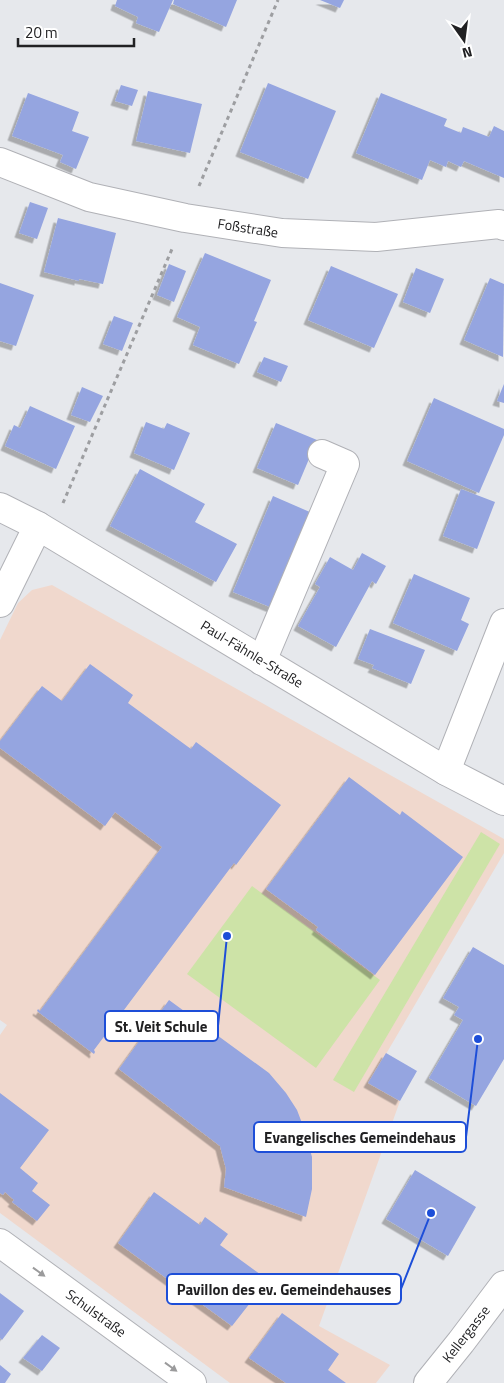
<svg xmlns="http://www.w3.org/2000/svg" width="504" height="1383" font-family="'Titillium Web',sans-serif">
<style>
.education{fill:#f0d8cd}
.grass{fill:#cde3a7}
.building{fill:#95a5e0;filter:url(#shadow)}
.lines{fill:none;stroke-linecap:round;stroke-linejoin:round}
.minor-casing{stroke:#b0b1b6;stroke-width:30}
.path{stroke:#9d9ea1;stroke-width:3;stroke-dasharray:4 4;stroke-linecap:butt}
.minor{stroke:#fff;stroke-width:28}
.oneway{fill:#9b9b9c}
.labels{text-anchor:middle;stroke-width:4;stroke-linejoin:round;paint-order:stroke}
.street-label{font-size:14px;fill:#212123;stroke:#fff}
.leader{fill:none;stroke:#1d4ed8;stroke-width:2}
.callout-dot{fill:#1d4ed8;stroke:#fff;stroke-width:2}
.callout{fill:#fff;stroke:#1d4ed8;stroke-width:2}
.callout-label{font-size:15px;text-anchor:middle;font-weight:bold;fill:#212123}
</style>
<defs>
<filter id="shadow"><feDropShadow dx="-4.5" dy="4.5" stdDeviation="0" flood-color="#0004"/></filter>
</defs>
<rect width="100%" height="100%" fill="#e6e8ec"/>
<path class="education" d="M52 585 504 839V853L369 1083 400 1101 319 1326 390 1365 376 1383H230L0 1213V1035L7 1025 0 1020V640L18 603 32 590Z"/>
<g class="grass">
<path d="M481 832 500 844 354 1092 333 1080Z"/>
<path d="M252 886 380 980 316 1068 187 974Z"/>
</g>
<g class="building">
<path d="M117 0H173L159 32 136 23 138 17 115 6Z"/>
<path d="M174 0H237L226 27 173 4Z"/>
<path d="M320 0H344L340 8Z"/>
<path d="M268 83 336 111 308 179 240 152Z"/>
<path d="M121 85 138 90 132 106 115 101Z"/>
<path d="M148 91 202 104 190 153 136 141Z"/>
<path d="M28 93 79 112 72 131 89 137 76 169 60 162 63 155 12 136Z"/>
<path d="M381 93 447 119 444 126 461 133 463 127 489 137 494 126 504 131V178L464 161 461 167 448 161 446 167 430 160 422 180 356 153Z"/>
<path d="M30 202 48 208 37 239 19 233Z"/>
<path d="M58 218 116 233 103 284 79 279V281L44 272Z"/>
<path d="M205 253 271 280 254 321 257 322 239 364 193 345 200 327 177 317Z"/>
<path d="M169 264 186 271 174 302 157 295Z"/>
<path d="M331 266 398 294 374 348 308 320Z"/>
<path d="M416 268 444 279 430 313 403 302Z"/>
<path d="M490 278 504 284 503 357 464 340Z"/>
<path d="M0 283 34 295 16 346 0 341Z"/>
<path d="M114 316 133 323 122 351 103 344Z"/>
<path d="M264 357 288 366 281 382 257 372Z"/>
<path d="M504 384V403L497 401Z"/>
<path d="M82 387 103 396 90 422 71 415Z"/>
<path d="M434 398 504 429V435L479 493 407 461Z"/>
<path d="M30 406 75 426 56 469 5 446 14 425 20 428Z"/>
<path d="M146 422 164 429 167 423 190 433 174 470 134 453Z"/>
<path d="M276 423 317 440 298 485 257 468Z"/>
<path d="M140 469 205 504 195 522 237 544 216 582 110 526Z"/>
<path d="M461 489 495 502 477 549 443 536Z"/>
<path d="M273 496 319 516 280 611 233 592Z"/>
<path d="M362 553 386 566 376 584 372 581 336 647 298 626 320 587 315 584 330 557 353 570Z"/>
<path d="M414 574 470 598 461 620 469 624 457 651 393 623Z"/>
<path d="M370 629 425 650 411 684 372 668 374 665 358 659Z"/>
<path d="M90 664 133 695 128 703 191 749 196 742 281 805 236 865 234 863 94 1050 95 1052 94 1054 37 1011 38 1009 40 1011 162 847 115 812 105 826 0 748V741L42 686 62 701Z"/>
<path d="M349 777 400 815 402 811 463 857 375 975 316 930 318 927 266 889Z"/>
<path d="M473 947 504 965V1059L476 1106 429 1078 463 1020 454 1015 459 1007 443 998Z"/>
<path d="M169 1000 269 1073 286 1093 297 1110 305 1131 312 1157V1189L306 1217 224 1187 226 1169 220 1146 119 1069Z"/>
<path d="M386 1053 417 1071 400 1101 368 1083Z"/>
<path d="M0 1093 49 1130 20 1168 38 1183 32 1191 50 1205 37 1221 12 1202 14 1200 5 1192 3 1195 0 1193Z"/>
<path d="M415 1170 476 1207 448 1256 386 1219Z"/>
<path d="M154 1192 200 1225 205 1217 228 1234 220 1245 268 1280 232 1326 118 1243Z"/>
<path d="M0 1293 24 1311 2 1340 0 1338Z"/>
<path d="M282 1313 339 1354 328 1370 346 1383H286L249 1358Z"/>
<path d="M42 1335 60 1348 42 1371 23 1358Z"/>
<path d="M0 1365 11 1374 5 1383H0Z"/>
</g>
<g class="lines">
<g class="minor-casing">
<g id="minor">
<path d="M0 162 89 197 185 218 282 233 376 237 499 224 504 226"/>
<path d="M0 507 38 526 446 771 504 801"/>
<path d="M0 603 38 526"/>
<path d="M262 661 345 464 322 454"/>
<path d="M446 771 504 623"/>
<path d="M0 1243 192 1383"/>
<path d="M428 1383 461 1342 504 1285"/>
</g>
</g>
<g class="path">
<path d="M199 186 278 0"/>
<path d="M63 503 172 249"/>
</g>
<use href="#minor" class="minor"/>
</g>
<defs><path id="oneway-solid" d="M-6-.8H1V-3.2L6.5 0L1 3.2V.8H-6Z" transform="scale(1.25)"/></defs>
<g class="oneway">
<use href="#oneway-solid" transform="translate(39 1272) rotate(36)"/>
<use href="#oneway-solid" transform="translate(171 1367) rotate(36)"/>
</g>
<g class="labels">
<g class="street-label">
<text transform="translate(248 228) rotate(9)" y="5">Foßstraße</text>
<text transform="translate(252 654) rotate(31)" y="5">Paul-Fähnle-Straße</text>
<text transform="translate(96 1313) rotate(36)" y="5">Schulstraße</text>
<text transform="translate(466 1334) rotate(-52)" y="5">Kellergasse</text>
</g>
</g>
<path class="leader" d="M227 936L218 1026M478 1039L466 1137M431 1213L401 1289"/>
<g class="callout-dot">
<circle cx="227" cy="936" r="5"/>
<circle cx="478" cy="1039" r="5"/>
<circle cx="431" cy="1213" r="5"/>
</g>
<g class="callout">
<rect x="105" y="1011" width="113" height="30" rx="5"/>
<rect x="254" y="1122" width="212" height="30" rx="5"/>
<rect x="167" y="1274" width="234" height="30" rx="5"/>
</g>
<g class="callout-label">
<text x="161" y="1032">St. Veit Schule</text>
<text x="360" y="1143">Evangelisches Gemeindehaus</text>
<text x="284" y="1295">Pavillon des ev. Gemeindehauses</text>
</g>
<g transform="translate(464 40) rotate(166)" stroke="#ffffff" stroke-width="4" paint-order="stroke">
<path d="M0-4L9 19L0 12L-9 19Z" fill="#212123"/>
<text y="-8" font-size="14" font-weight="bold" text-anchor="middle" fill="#212123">N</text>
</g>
<path d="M18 38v8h116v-8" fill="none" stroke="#212123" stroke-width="2.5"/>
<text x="25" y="38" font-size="15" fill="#212123" stroke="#ffffff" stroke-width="4" paint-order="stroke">20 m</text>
</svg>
